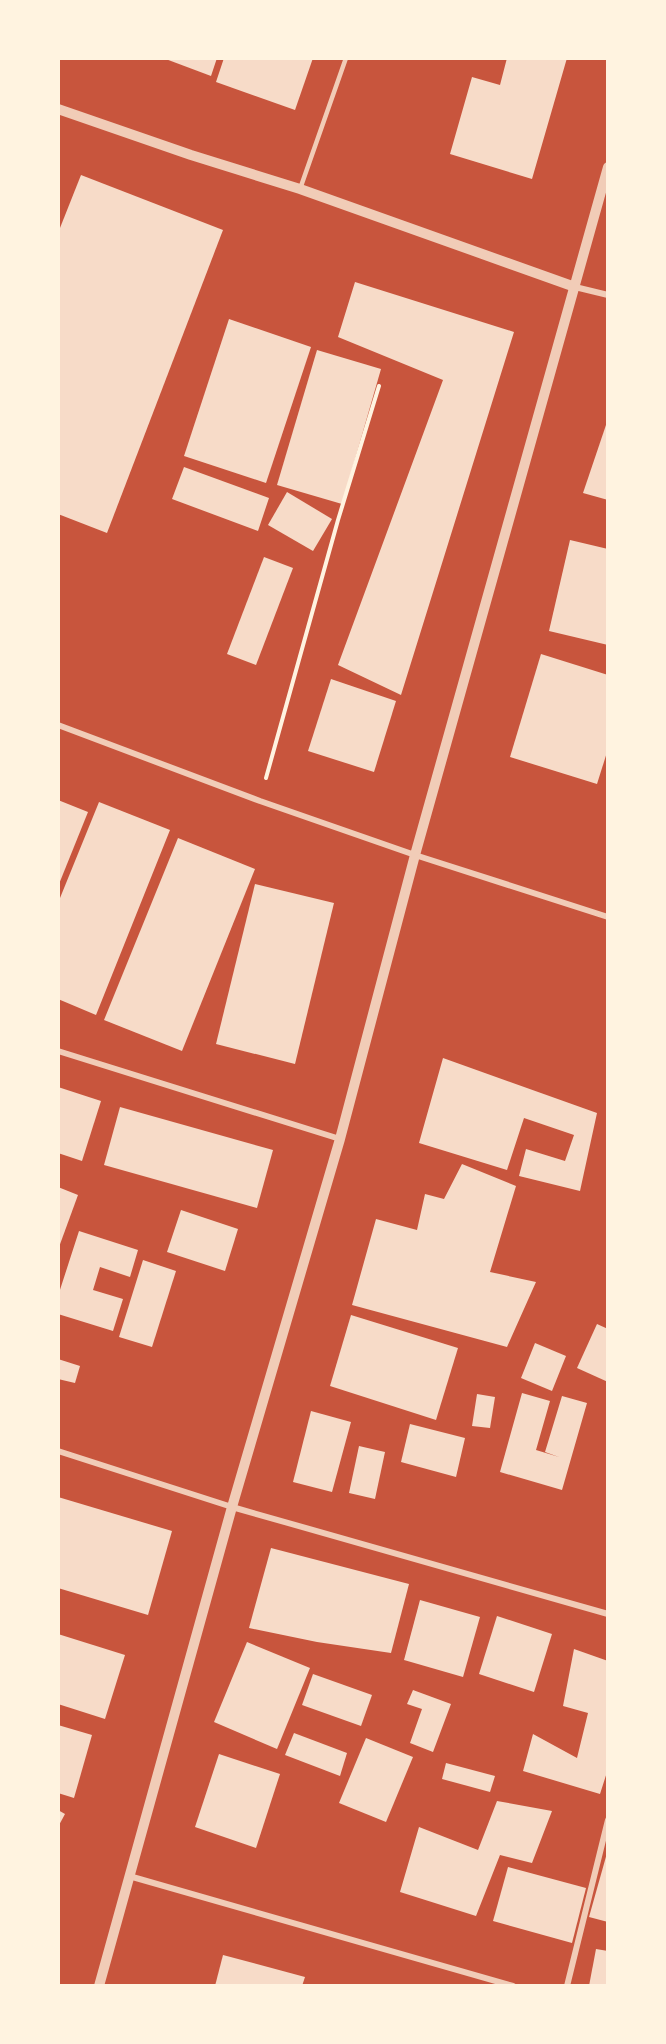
<svg xmlns="http://www.w3.org/2000/svg" width="666" height="2044" font-family="'Libre Baskerville',serif">
<style>
.building{fill:#f7dbc8}
.lines{fill:none;stroke-linecap:round;stroke-linejoin:round}
.path{stroke:#fff3e0;stroke-width:4}
.service{stroke:#f1ccb7;stroke-width:4.5}
.minor{stroke:#f1ccb7;stroke-width:6}
.tertiary{stroke:#f1ccb7;stroke-width:10}
</style>
<rect width="100%" height="100%" fill="#c8553d"/>
<g class="building">
<path d="M163 58H217L211 76Z"/>
<path d="M224 58H313L295 110 216 82Z"/>
<path d="M507 58H567L532 179 450 154 472 77 500 85Z"/>
<path d="M81 175 223 230 107 533 58 514V233Z"/>
<path d="M355 282 514 332 401 695 338 665 443 380 338 337Z"/>
<path d="M229 319 311 347 266 483 184 456Z"/>
<path d="M317 350 381 369 342 504 277 485Z"/>
<path d="M607 422H608V500L583 493Z"/>
<path d="M184 467 269 498 258 531 172 499Z"/>
<path d="M287 492 332 519 313 551 268 525Z"/>
<path d="M570 540 608 549V645L549 631Z"/>
<path d="M264 557 293 568 256 665 227 654Z"/>
<path d="M541 654 608 675V749L597 784 510 757Z"/>
<path d="M331 679 396 701 374 772 308 751Z"/>
<path d="M58 800 88 812 59 884H58Z"/>
<path d="M99 802 170 830 96 1015 58 999V903Z"/>
<path d="M178 838 255 869 182 1051 104 1020Z"/>
<path d="M255 884 334 903 295 1064 216 1044Z"/>
<path d="M443 1058 597 1113 580 1191 519 1176 526 1149 565 1161 574 1135 524 1118 507 1170 419 1143Z"/>
<path d="M58 1087 101 1101 82 1161 58 1153Z"/>
<path d="M120 1107 273 1150 257 1208 104 1165Z"/>
<path d="M462 1164 516 1186 490 1272 536 1282 507 1347 352 1305 376 1219 417 1230 425 1194 444 1199Z"/>
<path d="M58 1187 78 1195 59 1247H58Z"/>
<path d="M181 1210 238 1229 225 1271 167 1252Z"/>
<path d="M79 1231 138 1250 130 1277 100 1267 93 1290 123 1299 113 1331 58 1314V1296Z"/>
<path d="M143 1260 176 1271 152 1347 119 1337Z"/>
<path d="M351 1315 458 1348 436 1420 330 1386Z"/>
<path d="M597 1324 608 1329V1382L577 1368Z"/>
<path d="M535 1343 566 1356 552 1391 521 1378Z"/>
<path d="M58 1359 80 1366 75 1383 58 1379Z"/>
<path d="M522 1393 550 1401 536 1450 559 1457 545 1452 562 1396 587 1403 562 1490 500 1472Z"/>
<path d="M477 1394 495 1397 490 1428 472 1426Z"/>
<path d="M311 1411 351 1422 332 1492 293 1482Z"/>
<path d="M410 1424 465 1438 456 1477 401 1462Z"/>
<path d="M359 1446 385 1452 375 1499 349 1493Z"/>
<path d="M58 1497 172 1531 148 1615 58 1588Z"/>
<path d="M271 1548 409 1584 391 1653 317 1642 249 1628Z"/>
<path d="M420 1600 480 1617 463 1677 404 1660Z"/>
<path d="M497 1616 552 1634 534 1692 479 1674Z"/>
<path d="M58 1634 125 1655 105 1719 58 1704Z"/>
<path d="M247 1642 310 1668 277 1749 214 1722Z"/>
<path d="M574 1649 608 1661V1769L600 1794 523 1771 533 1734 577 1758 588 1713 563 1706Z"/>
<path d="M313 1674 372 1695 361 1726 302 1705Z"/>
<path d="M413 1690 451 1704 433 1752 410 1743 422 1709 407 1704Z"/>
<path d="M58 1725 92 1735 74 1798 58 1793Z"/>
<path d="M294 1733 347 1753 340 1776 285 1755Z"/>
<path d="M366 1738 413 1757 386 1822 339 1803Z"/>
<path d="M219 1754 280 1774 256 1848 195 1827Z"/>
<path d="M446 1763 495 1776 490 1792 442 1779Z"/>
<path d="M497 1801 552 1811 532 1863 500 1855 476 1916 400 1892 419 1827 478 1850Z"/>
<path d="M58 1810 65 1814 58 1827Z"/>
<path d="M607 1853H608V1922L589 1917Z"/>
<path d="M508 1867 586 1888 572 1943 493 1921Z"/>
<path d="M596 1949 608 1951V1986H589Z"/>
<path d="M223 1955 305 1977 302 1986H215Z"/>
</g>
<g class="lines">
<path class="path" d="M266 778 338 520 379 386"/>
<path class="service" d="M300 189 346 58"/>
<g class="minor">
<path d="M575 287 608 295"/>
<path d="M58 725 260 801 415 855 608 917"/>
<path d="M58 1051 340 1139"/>
<path d="M58 1451 232 1507 608 1614"/>
<path d="M129 1876 513 1986"/>
<path d="M567 1986 608 1820"/>
</g>
<g class="tertiary">
<path d="M58 109 191 155 300 189 575 287"/>
<path d="M99 1986 232 1507 340 1139 415 855 608 167"/>
</g>
</g>
<rect width="666" height="2044" fill="none" stroke="#fff3e0" stroke-width="120"/>
</svg>
